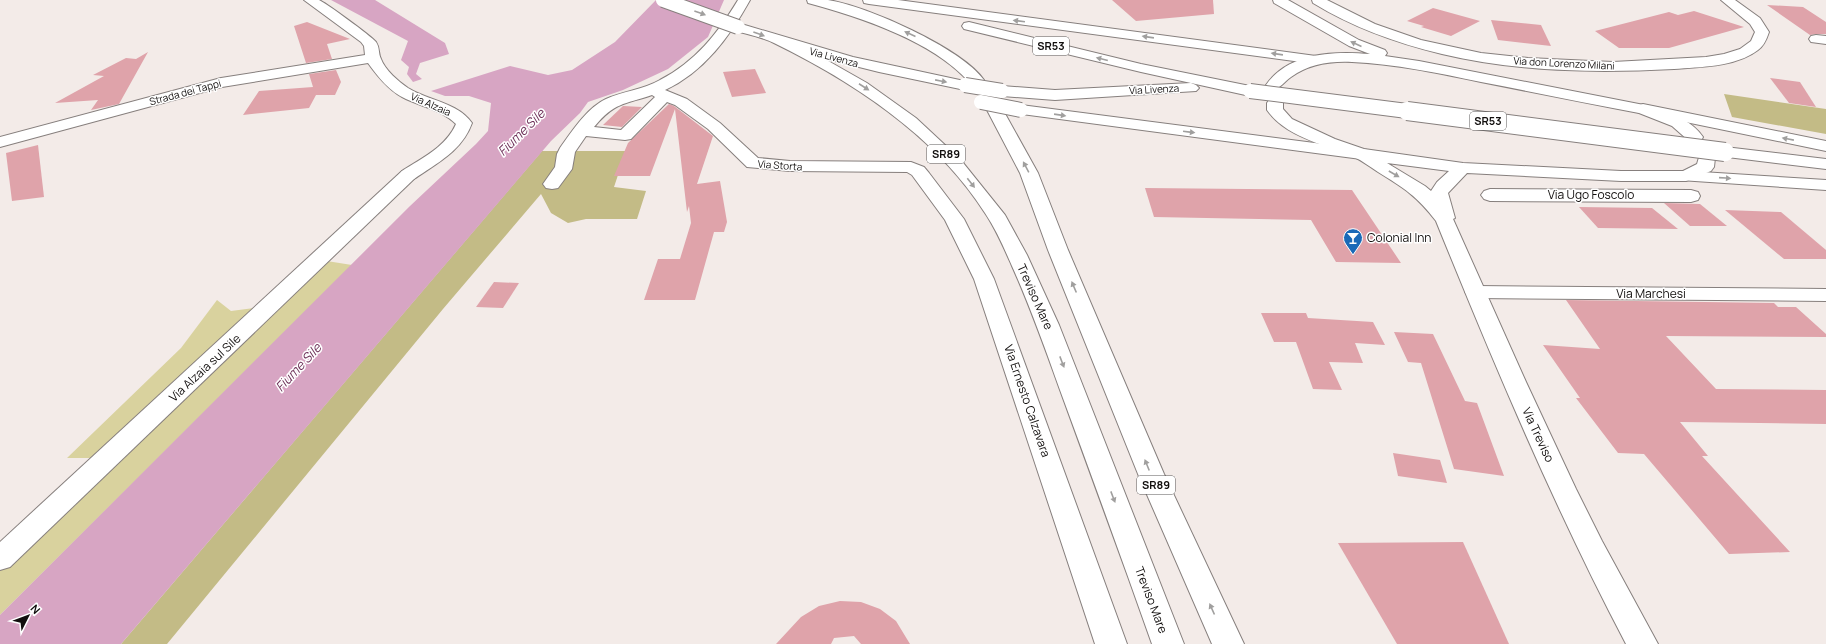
<svg xmlns="http://www.w3.org/2000/svg" width="1826" height="644" font-family="Manrope,sans-serif">
<style>
.green{fill:#d9d29e}
.forest{fill:#c3bb86}
.water{fill:#d7a5c3}
.building{fill:#dfa3aa}
.lines{fill:none;stroke-linecap:round;stroke-linejoin:round}
.minor-casing{stroke:#867f7d;stroke-width:2}
.tertiary-casing{stroke:#867f7d;stroke-width:2}
.secondary-casing{stroke:#867f7d;stroke-width:2}
.trunk-casing{stroke:#867f7d;stroke-width:2}
.minor{fill:#fff;fill-rule:evenodd}
.tertiary{fill:#fff;fill-rule:evenodd}
.secondary{fill:#fff;fill-rule:evenodd}
.trunk{fill:#fff;fill-rule:evenodd}
.trunk-bridge-far1-casing{stroke:#867f7d;stroke-width:16;stroke-linecap:butt}
.trunk-bridge-casing{stroke:#867f7d;stroke-width:20;stroke-linecap:butt}
.trunk-bridge-far1{stroke:#fff;stroke-width:14}
.trunk-bridge{stroke:#fff;stroke-width:18}
.oneway{fill:#a09f9e}
.labels{text-anchor:middle;stroke-width:3;stroke-linejoin:round;paint-order:stroke}
.far-street-label{font-size:10px;fill:#110e0d;stroke:#fff}
.shield{fill:#fff;stroke:#585656;stroke-width:1}
.shield-label{font-size:11px;font-weight:bold;fill:#110e0d}
.street-label{font-size:12px;fill:#110e0d;stroke:#fff}
.poi-label{font-size:12px;fill:#110e0d;stroke:#fff;text-anchor:start}
.water-label{font-size:13px;font-style:italic;fill:#6e325a;stroke:#fff}
</style>
<rect width="100%" height="100%" fill="#f3ebe8"/>
<path class="green" d="M314 259 352 265 0 615V545L95 458H67L181 348 217 300 231 311 262 307Z"/>
<g class="forest">
<path d="M1724 94 1826 109V134L1732 117Z"/>
<path d="M542 151H626L614 187 646 191 637 219H586L568 223 551 213 541 194 443 309 167 644H121Z"/>
</g>
<g class="water">
<path d="M331 0H375L445 43 449 54 420 63 416 74 422 79 413 82 407 74 409 67 401 60 408 41Z"/>
<path d="M656 0H724L708 37 668 69 623 90 588 102 580 113 551 141 121 644H0V615L410 206 476 144 488 131 491 103 469 96H445L431 91 510 66 548 75 572 70 615 42Z"/>
</g>
<g class="building">
<path d="M1112 0H1213L1214 14 1136 21Z"/>
<path d="M1767 5 1803 7 1826 22V34H1816L1810 35Z"/>
<path d="M1433 8 1480 21 1451 36 1421 27 1424 26 1407 21Z"/>
<path d="M1694 11 1744 27 1669 48H1619L1595 31 1669 12 1678 15Z"/>
<path d="M1491 20 1541 25 1551 46 1498 40Z"/>
<path d="M307 22 350 39 327 44 332 59 306 63 294 26Z"/>
<path d="M148 52 119 104 91 110 98 100 55 103 104 76 93 75 126 58 136 59Z"/>
<path d="M755 69 766 93 732 97 723 72Z"/>
<path d="M336 70 341 82 335 95H316L309 108 243 115 259 91 313 87 309 74Z"/>
<path d="M1770 78 1800 82 1816 107 1789 103Z"/>
<path d="M669 104 674 106 713 136 697 184 720 181 727 222 724 232H714L695 300H644L658 259H680L691 223 689 206 687 212 675 109 650 176H614L628 143Z"/>
<path d="M623 106 642 107 622 127 603 125Z"/>
<path d="M38 145 44 197 12 201 6 153Z"/>
<path d="M1145 188 1352 190 1401 263 1336 262 1311 220 1154 217Z"/>
<path d="M1664 203 1700 204 1727 226H1690Z"/>
<path d="M1579 207 1652 208 1678 229 1598 228Z"/>
<path d="M1725 210 1781 212 1826 250V259H1784Z"/>
<path d="M494 282 519 283 503 308 476 307Z"/>
<path d="M1566 300 1774 303 1778 307H1796L1826 334V337L1666 336 1716 389 1826 390V424L1680 422 1708 456H1702L1790 552 1729 554 1644 454 1618 453 1576 398H1580L1543 345 1600 349Z"/>
<path d="M1261 313H1306L1308 318 1373 322 1385 345 1355 343 1363 363 1329 362 1342 390 1313 389 1296 342H1274Z"/>
<path d="M1394 332 1433 334 1465 401 1477 403 1504 476 1454 469 1421 363 1408 362Z"/>
<path d="M1393 453 1440 460 1447 483 1398 476Z"/>
<path d="M1463 542 1509 644H1397L1338 543Z"/>
<path d="M840 601 861 602 880 609 896 621 910 644H861L854 636 834 638 831 644H776L801 617 819 606Z"/>
</g>
<g class="lines">
<g class="minor-casing">
<g id="minor">
<path d="M304 0C308 0 315 0 319 0 326 3 371 36 376 42 380 48 378 53 381 59 385 70 399 82 408 88 429 101 457 102 472 123 462 151 437 163 414 179L408 180 402 179 399 175 402 171C422 158 446 147 456 124 442 110 423 107 406 99 390 92 378 77 368 63L222 87 0 147V137L221 78 365 55 364 46 361 42Z"/>
<path d="M738 0H750C730 36 704 72 665 90L687 99 720 123 758 158 790 161 911 162 924 167 929 173 964 219 994 279 1127 644H1095L974 279 945 220 912 175 907 172 790 171 747 167 708 129 675 105 667 102 631 139 625 140 586 136 575 152 572 169 558 188 552 189 546 188 543 184 555 167 557 154 560 148C572 131 587 108 606 99 623 91 643 90 660 80 695 62 718 33 738 0ZM652 95 655 97 621 130 594 127C615 102 623 105 652 95Z"/>
<path d="M1312 0H1327L1375 24 1421 40 1481 53 1528 58 1613 62 1706 57 1724 54 1740 49 1751 41 1755 32 1750 24 1721 0H1735L1760 18 1769 32C1767 38 1764 46 1758 50 1736 67 1700 67 1674 69 1597 73 1517 72 1442 54 1396 43 1354 28 1313 3Z"/>
<path d="M1816 35 1826 36V44L1811 42 1809 39 1811 36Z"/>
<path d="M1490 189 1691 190 1698 192 1700 196 1698 200 1691 202 1490 201 1484 199 1481 195 1484 191Z"/>
<path d="M1476 286 1826 289V301L1476 298 1469 296 1465 292 1469 288Z"/>
</g>
</g>
<g class="tertiary-casing">
<path id="tertiary" d="M408 170 414 171 417 175 414 179 10 567 0 570V542L402 171Z"/>
</g>
<g class="secondary-casing">
<g id="secondary">
<path d="M1273 0H1288L1359 40 1385 50 1387 53 1385 56 1419 61 1649 106C1669 113 1691 119 1703 137L1701 141 1695 142 1689 141 1672 126 1639 113C1586 103 1533 92 1481 82 1438 73 1395 64 1352 62 1330 61 1309 64 1291 77 1282 83 1280 91 1269 88L1266 85C1289 52 1334 51 1370 54L1349 46 1274 3Z"/>
<path d="M1275 98 1281 100 1283 103V109L1292 119 1335 139 1364 149 1463 163 1621 171H1683L1697 164 1700 154 1706 153 1712 154 1715 158 1714 167 1711 171 1686 181H1621L1467 173 1448 193 1455 218 1453 219 1526 382 1576 489 1602 541 1658 644H1626C1554 507 1494 364 1436 221 1417 196 1404 188 1378 172 1370 167 1363 161 1354 157 1325 144 1287 138 1267 110V103L1269 100ZM1387 163 1449 171 1437 182 1431 191 1425 186Z"/>
</g>
</g>
<g class="trunk-casing">
<g id="trunk">
<path d="M807 0C814 0 821 0 828 0 867 6 961 48 984 80L981 83H972L973 85 970 88 965 90 879 72 823 58 867 83 916 118 960 159 1005 215 1027 255 1059 325 1184 644H1152C1122 559 1091 474 1060 390 1045 348 1030 306 1012 266 1004 248 996 229 985 213 937 137 854 82 774 43 762 37 746 34 733 30L731 27 733 24 738 23 853 57 969 82C933 41 860 17 808 3Z"/>
<path d="M863 0H898L1316 56 1321 57 1323 60 1321 63 1316 64 869 4 864 3Z"/>
<path d="M969 22 1141 64 1250 86 1255 88 1258 91 1255 94 1250 96 1141 72 964 29 962 26 964 23Z"/>
<path d="M1191 83 1196 85 1199 88 1196 91 1055 100 1002 96 997 94 994 91 997 88 1002 86 1055 90Z"/>
<path d="M1643 104 1826 141V151L1637 112 1635 109 1637 106Z"/>
<path d="M995 105 1001 107 1003 110 1038 173 1068 250 1164 474 1244 644H1212L1138 474 1048 250 1020 173 987 110 989 107Z"/>
<path d="M1021 105 1361 149 1367 150 1370 154 1367 158 1361 159 1015 113 1013 110 1015 107Z"/>
<path d="M1725 147 1826 159V169L1719 156 1716 152 1719 148Z"/>
<path d="M1686 171 1826 180V190L1680 180 1677 176 1680 172Z"/>
</g>
</g>
<use href="#minor" class="minor"/>
<use href="#tertiary" class="tertiary"/>
<use href="#secondary" class="secondary"/>
<use href="#trunk" class="trunk"/>
<g class="trunk-bridge-far1-casing">
<g id="trunk-bridge-far1">
<path d="M663 0 738 27"/>
<path d="M965 85 1002 91"/>
<path d="M1250 91 1415 112"/>
<path d="M981 102 1021 110"/>
</g>
</g>
<g class="trunk-bridge-casing">
<path id="trunk-bridge" d="M1407 111 1725 152"/>
</g>
<use href="#trunk-bridge-far1" class="trunk-bridge-far1"/>
<use href="#trunk-bridge" class="trunk-bridge"/>
</g>
<defs><path id="oneway-solid" d="M-6-.8H1V-3.2L6.5 0L1 3.2V.8H-6Z"/></defs>
<g class="oneway">
<use href="#oneway-solid" transform="translate(700 13) rotate(20)"/>
<use href="#oneway-solid" transform="translate(1019 21) rotate(-173)"/>
<use href="#oneway-solid" transform="translate(759 34) rotate(20)"/>
<use href="#oneway-solid" transform="translate(910 34) rotate(-156)"/>
<use href="#oneway-solid" transform="translate(1148 37) rotate(-172)"/>
<use href="#oneway-solid" transform="translate(1356 44) rotate(-156)"/>
<use href="#oneway-solid" transform="translate(1277 54) rotate(-172)"/>
<use href="#oneway-solid" transform="translate(1102 59) rotate(-166)"/>
<use href="#oneway-solid" transform="translate(941 81) rotate(11)"/>
<use href="#oneway-solid" transform="translate(864 87) rotate(33)"/>
<use href="#oneway-solid" transform="translate(1060 115) rotate(8)"/>
<use href="#oneway-solid" transform="translate(1189 132) rotate(7)"/>
<use href="#oneway-solid" transform="translate(1788 139) rotate(-169)"/>
<use href="#oneway-solid" transform="translate(1026 167) rotate(-118)"/>
<use href="#oneway-solid" transform="translate(1394 174) rotate(30)"/>
<use href="#oneway-solid" transform="translate(1725 178) rotate(4)"/>
<use href="#oneway-solid" transform="translate(971 183) rotate(52)"/>
<use href="#oneway-solid" transform="translate(1074 287) rotate(-113)"/>
<use href="#oneway-solid" transform="translate(1062 362) rotate(69)"/>
<use href="#oneway-solid" transform="translate(1147 465) rotate(-112)"/>
<use href="#oneway-solid" transform="translate(1113 497) rotate(69)"/>
<use href="#oneway-solid" transform="translate(1212 609) rotate(-114)"/>
</g>
<defs>
<g id="bar-pin" transform="scale(1)"><path d="M0 17L-7.5 6A9.5 9.5 0 1 1 7.5 6Z" fill="#1a69b7" stroke="#fff"/><path d="M-6-5H6L.8 .8V4.5H3.5V6h-7V4.5H-.8V.8Z" fill="#fff"/></g>
</defs>
<g fill-rule="evenodd">
<use href="#bar-pin" x="1353" y="238"/>
</g>
<g class="labels">
<g class="far-street-label">
<text transform="translate(834 57) rotate(15)" y="4">Via Livenza</text>
<text transform="translate(1564 63) rotate(3)" y="4">Via don Lorenzo Milani</text>
<text transform="translate(1154 89) rotate(-3)" y="4">Via Livenza</text>
<text transform="translate(185 92) rotate(-15)" y="4">Strada dei Tappi</text>
<text transform="translate(431 104) rotate(24)" y="4">Via Alzaia</text>
<text transform="translate(780 165) rotate(4)" y="4">Via Storta</text>
</g>
<g class="shield">
<rect x="1033" y="37" width="36" height="18" rx="3"/>
<rect x="1470" y="112" width="36" height="18" rx="3"/>
<rect x="927" y="145" width="38" height="18" rx="3"/>
<rect x="1137" y="476" width="38" height="18" rx="3"/>
</g>
<g class="shield-label">
<text x="1051" y="50">SR53</text>
<text x="1488" y="125">SR53</text>
<text x="946" y="158">SR89</text>
<text x="1156" y="489">SR89</text>
</g>
<g class="street-label">
<text x="1591" y="199">Via Ugo Foscolo</text>
<text x="1651" y="298">Via Marchesi</text>
<text transform="translate(1035 297) rotate(66)" y="4">Treviso Mare</text>
<text transform="translate(205 368) rotate(-43)" y="4">Via Alzaia sul Sile</text>
<text transform="translate(1027 401) rotate(71)" y="4">Via Ernesto Calzavara</text>
<text transform="translate(1538 435) rotate(65)" y="4">Via Treviso</text>
<text transform="translate(1151 600) rotate(69)" y="4">Treviso Mare</text>
</g>
<g class="poi-label">
<text x="1367" y="242">Colonial Inn</text>
</g>
<g class="water-label">
<text transform="translate(521 132) rotate(-45)" y="5">Fiume Sile</text>
<text transform="translate(298 367) rotate(-47)" y="5">Fiume Sile</text>
</g>
</g>
<g transform="translate(28 616) rotate(48)" stroke="#ffffff" stroke-width="3" paint-order="stroke">
<path d="M0-3L7 15L0 10L-7 15Z" fill="#110e0d"/>
<text y="-6" font-size="11" font-weight="bold" text-anchor="middle" fill="#110e0d">N</text>
</g>
</svg>
